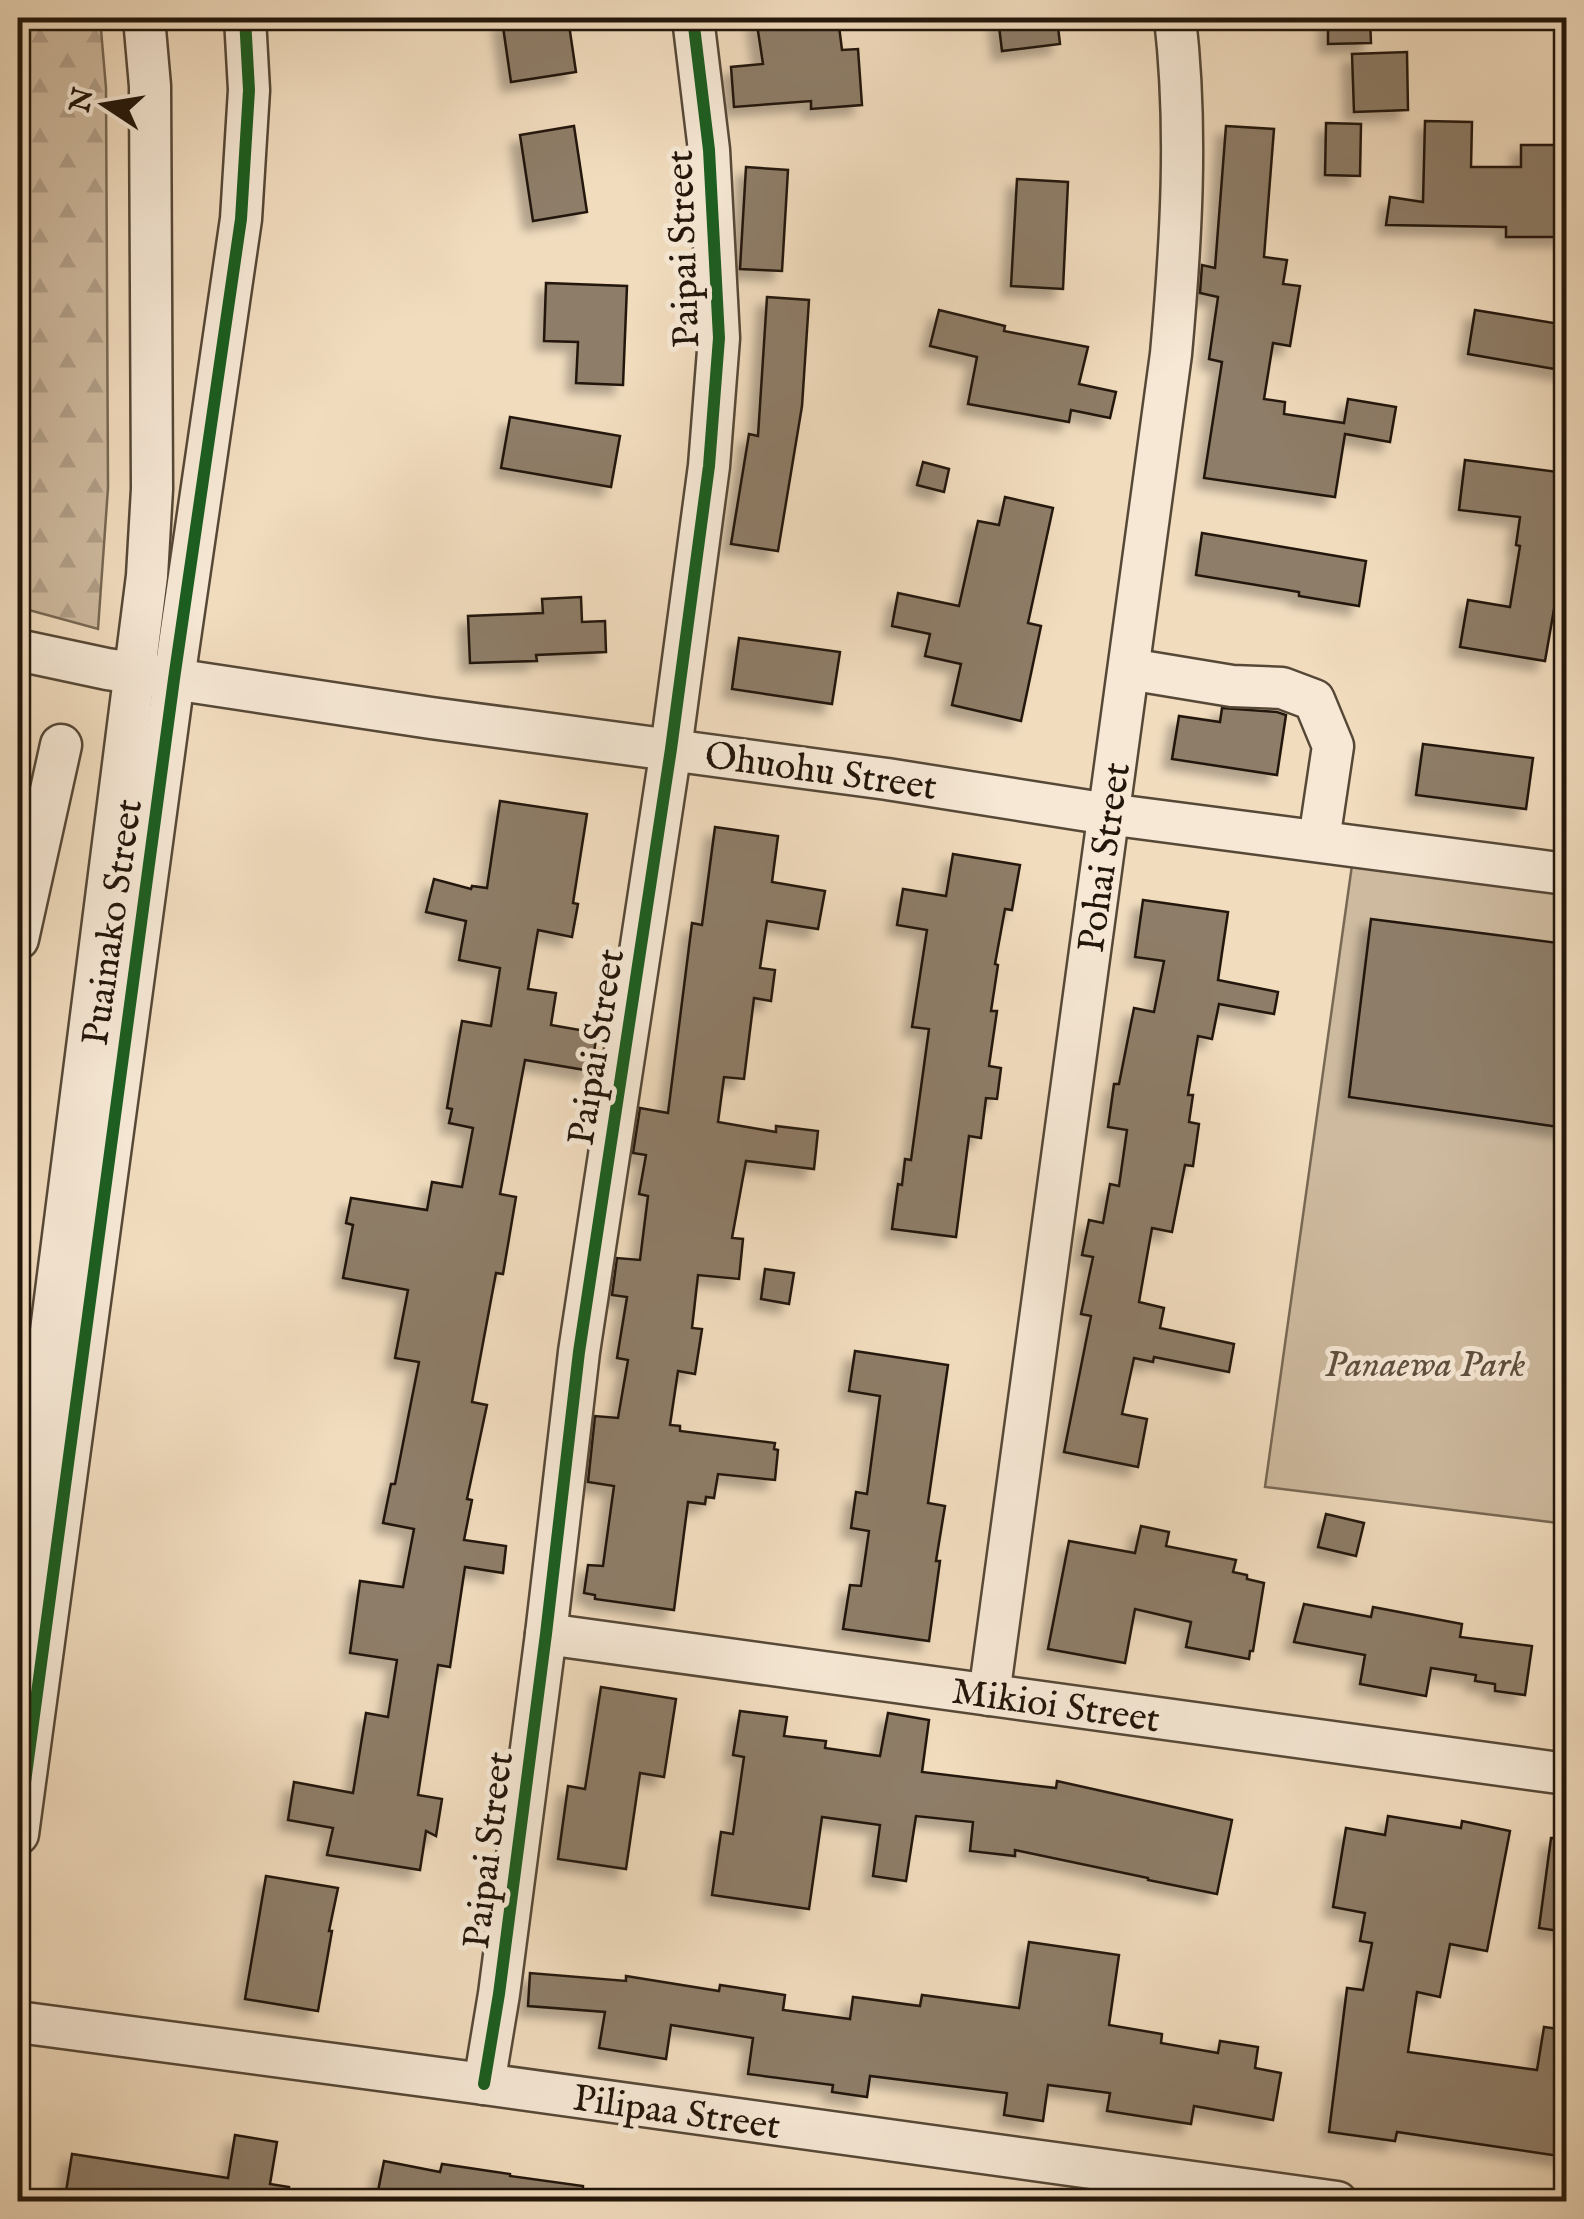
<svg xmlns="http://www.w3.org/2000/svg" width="1584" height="2219" font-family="'IM FELL English',serif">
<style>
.forest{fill:url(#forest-firs);stroke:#786854;stroke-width:2.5}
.park{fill:#ceba9f;stroke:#786854;stroke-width:2.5}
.building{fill:#8e7d68;stroke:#22160a;stroke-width:2.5;filter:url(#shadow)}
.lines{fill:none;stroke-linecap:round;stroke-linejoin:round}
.minor-casing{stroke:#564837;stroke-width:45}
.minor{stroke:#f6e8d5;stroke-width:40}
.cycleway-casing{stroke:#f6e8d5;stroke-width:19}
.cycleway{stroke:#1b5e20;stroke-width:12}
.labels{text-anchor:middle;stroke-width:10;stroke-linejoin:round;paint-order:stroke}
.street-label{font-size:38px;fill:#22160a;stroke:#f6e8d5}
.park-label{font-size:38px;font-style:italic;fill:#5e4f3e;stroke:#f6e8d5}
</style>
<defs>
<pattern id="forest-firs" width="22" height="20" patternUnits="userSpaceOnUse" patternTransform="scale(2.5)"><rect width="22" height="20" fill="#ceba9f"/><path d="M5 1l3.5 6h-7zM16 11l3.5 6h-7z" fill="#b19f88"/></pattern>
<filter id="shadow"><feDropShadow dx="-9" dy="9" stdDeviation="5" flood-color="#0004"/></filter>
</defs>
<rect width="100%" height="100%" fill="#f1dcbe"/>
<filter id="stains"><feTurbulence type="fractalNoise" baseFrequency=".002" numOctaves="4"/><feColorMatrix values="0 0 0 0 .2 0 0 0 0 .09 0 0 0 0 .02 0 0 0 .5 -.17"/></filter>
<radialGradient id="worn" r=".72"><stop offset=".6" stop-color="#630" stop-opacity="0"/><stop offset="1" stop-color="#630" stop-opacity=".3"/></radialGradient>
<path class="forest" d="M18 18H100L106 88 108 488 98 629 18 607Z"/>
<path class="park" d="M1352 865 1566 893V1524L1265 1487Z"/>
<g class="building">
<path d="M515 18H568L576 72 511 82 502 20Z"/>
<path d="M756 18H838L842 50 858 49 862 105 811 109V101L734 107 731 67 763 64Z"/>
<path d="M998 18H1057L1060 44 1002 51Z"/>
<path d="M1328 18H1370L1371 43 1328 44Z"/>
<path d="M1407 52 1408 110 1354 112 1352 54Z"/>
<path d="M1425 121 1472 122 1471 167H1521V145H1566V237H1506V227L1386 225 1390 197 1423 202Z"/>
<path d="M1326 123 1361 124 1360 176 1325 175Z"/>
<path d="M574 126 587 212 533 221 520 135Z"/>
<path d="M1226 126 1274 129 1264 257 1287 260 1283 284 1300 286 1290 346 1273 343 1264 399 1285 402 1284 414 1344 423 1348 399 1396 407 1390 442 1345 434 1335 497 1204 478 1222 362 1209 359 1218 297 1200 293 1202 265 1215 268Z"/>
<path d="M746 167 788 170 782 271 740 269Z"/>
<path d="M1017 179 1068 182 1063 289 1011 286Z"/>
<path d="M546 283 627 286 623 385 576 383 578 342 544 341Z"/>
<path d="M767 297 809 300 802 406 778 551 731 544 749 434 758 436Z"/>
<path d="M939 310 1005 326 1004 331 1088 347 1079 384 1116 392 1110 418 1071 410 1069 422 968 404 977 357 930 346Z"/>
<path d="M1475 310 1566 325V371L1468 354Z"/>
<path d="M510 417 620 436 611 487 501 468Z"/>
<path d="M1465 460 1566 473V507L1557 592 1545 661 1460 647 1468 600 1510 607 1520 546 1516 545 1520 517 1459 510Z"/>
<path d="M923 462 949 469 944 492 917 485Z"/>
<path d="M1005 497 1053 508 1028 623 1041 626 1021 721 952 705 961 664 925 656 930 634 892 626 898 593 959 606 978 521 999 525Z"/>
<path d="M1202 533 1366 561 1359 606 1299 596V592L1196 575Z"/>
<path d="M581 597 582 622 605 621 606 652 536 655 537 661 470 663 468 616 543 613 542 599Z"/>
<path d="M739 638 840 652 832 704 732 689Z"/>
<path d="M1222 708 1277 712 1286 715 1277 775 1172 759 1179 716 1220 722Z"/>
<path d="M1423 744 1533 758 1526 809 1416 795Z"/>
<path d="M500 801 587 814 573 903 578 904 572 937 538 930 528 989 556 993 551 1025 597 1033 591 1071 525 1060 500 1194 516 1197 503 1274 496 1273 472 1402 487 1405 467 1499 472 1500 464 1540 506 1546 503 1573 465 1567 450 1667 438 1665 418 1795 442 1799 436 1836 426 1831 420 1870 327 1855 333 1828 288 1820 294 1782 353 1793 366 1713 388 1717 397 1660 350 1653 360 1581 403 1587 414 1529 383 1523 391 1484H395L419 1362 395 1358 408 1290 343 1278 353 1225 346 1223 351 1198 427 1210 432 1182 462 1187 473 1128 449 1123 452 1109 447 1108 462 1021 491 1026 500 968 459 960 466 921 426 912 434 879 471 889 472 886 487 888Z"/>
<path d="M715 827 778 836 772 882 825 891 818 929 767 921 760 968 775 970 771 1001 754 998 744 1079 724 1077 718 1122 776 1132V1126L818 1131 814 1169 746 1161 732 1238 743 1239 739 1279 698 1275 692 1328 702 1329 695 1374 678 1371 670 1425 680 1426V1431L775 1443 774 1449 778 1450 775 1480 718 1474 714 1498 706 1497 705 1504 688 1502 674 1610 595 1599V1595L584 1593 588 1565 603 1566 614 1486 588 1482 595 1416 618 1418 628 1360 617 1358 627 1297 612 1295 617 1258 640 1260 648 1196 639 1194 646 1155 633 1153 640 1108 668 1113 692 923 702 925Z"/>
<path d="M953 854 1020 865 1012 910 1005 909 995 964 998 965 991 1011H997L989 1066 1001 1068 997 1099 986 1098 981 1138 969 1136 956 1237 892 1229 898 1184 902 1185 905 1159 911 1160 929 1029 912 1027 927 930 897 925 903 889 946 896Z"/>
<path d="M1143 900 1228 912 1218 980 1278 992 1274 1014 1219 1004 1212 1039 1198 1036 1188 1095H1193L1189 1122 1199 1124 1193 1166 1185 1165 1172 1232 1152 1228 1139 1302 1164 1308 1160 1328 1234 1344 1229 1372 1154 1357 1153 1362 1134 1358 1122 1414 1147 1419 1138 1467 1064 1452 1091 1316 1081 1314 1093 1257 1082 1255 1089 1220 1103 1223 1110 1184 1119 1186 1127 1130 1108 1127 1114 1084H1119L1134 1008 1154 1012 1164 961 1135 957Z"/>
<path d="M1371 919 1566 944V1128L1349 1097Z"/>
<path d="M765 1269 794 1273 789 1304 761 1299Z"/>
<path d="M855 1351 948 1365 928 1503 945 1506 936 1561H940L929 1641 843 1629 850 1585 861 1586 869 1531 851 1528 856 1492 867 1494 880 1396 849 1391Z"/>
<path d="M1326 1514 1364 1523 1356 1556 1318 1547Z"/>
<path d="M1141 1526 1169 1532 1166 1546 1236 1560 1233 1572 1247 1575V1579L1264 1583 1253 1651H1250L1249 1659 1186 1647 1191 1622 1135 1609 1125 1663 1048 1649 1069 1541 1135 1553Z"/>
<path d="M1304 1604 1371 1617 1373 1607 1462 1624 1460 1637 1532 1646 1525 1695 1495 1691V1684L1475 1681 1476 1675 1431 1668 1426 1696 1360 1684 1365 1655 1294 1642Z"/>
<path d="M601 1687 676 1699 664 1777 640 1773 626 1869 558 1859 568 1786 585 1789Z"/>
<path d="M740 1711 787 1717 784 1736 826 1741 825 1748 880 1756 888 1713 929 1720 922 1772 1056 1788 1057 1781 1232 1820 1217 1894 1148 1880V1878L1015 1850V1856L970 1851 973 1822 916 1816 906 1881 873 1876 880 1825 822 1817 809 1909 712 1895 721 1832 733 1834 744 1757 733 1755Z"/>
<path d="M1388 1816 1461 1828 1462 1821 1510 1831 1487 1951 1450 1944 1440 1997 1417 1992 1408 2052 1537 2070 1544 2027 1566 2030V2157L1397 2132 1395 2141 1329 2132 1347 1988 1363 1990 1372 1943 1360 1941 1365 1913 1333 1907 1346 1828 1385 1835Z"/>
<path d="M1551 1838 1566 1839V1932L1539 1928Z"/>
<path d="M266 1876 338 1888 329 1931H332L318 2011 245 1999Z"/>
<path d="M1029 1942 1119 1955 1109 2025 1162 2034 1161 2043 1218 2053 1220 2041 1258 2047 1255 2068 1281 2073 1273 2120 1194 2106 1191 2124 1107 2111 1110 2093 1048 2085 1043 2121 1004 2115 1007 2093 870 2076 867 2097 832 2092 833 2085 748 2074 753 2038 671 2025 666 2059 599 2048 605 2012 528 2006 530 1973 626 1981V1976L719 1991 720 1985 785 1995 783 2010 850 2019 853 1997 920 2006 922 1995 1019 2008Z"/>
<path d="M235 2135 277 2142 270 2184 289 2187 288 2202H90L65 2198 72 2154 228 2178Z"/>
<path d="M384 2161 440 2172 442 2164 510 2174V2176L583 2186 582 2202H434L378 2191Z"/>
</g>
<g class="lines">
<g class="minor-casing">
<g id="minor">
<path d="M18 650 107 669 431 718 887 779 1108 814 1566 874"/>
<path d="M1129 669 1232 686 1282 688 1314 700 1333 746 1319 840"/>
<path d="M18 939 61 745"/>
<path d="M18 1590 147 576 152 489 150 86 144 18"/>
<path d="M546 1634 1566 1774"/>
<path d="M989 1695 1171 354C1181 243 1188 129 1175 18"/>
<path d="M18 1834 174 679 241 219 249 90 245 18"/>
<path d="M18 2022 484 2084 1337 2202"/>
<path d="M484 2084 499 1994 546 1634 579 1352 671 749 709 466 719 338 709 150 693 18"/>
</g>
</g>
<use href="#minor" class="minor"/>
<g class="cycleway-casing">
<g id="cycleway">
<path d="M18 1834 174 679 241 219 249 90 245 18"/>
<path d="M484 2084 499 1994 546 1634 579 1352 671 749 709 466 719 338 709 150 693 18"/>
</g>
</g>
<use href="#cycleway" class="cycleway"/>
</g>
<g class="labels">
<g class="street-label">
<text transform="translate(682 249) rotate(-92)" y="13">Paipai Street</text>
<text transform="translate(821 770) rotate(8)" y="13">Ohuohu Street</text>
<text transform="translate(1103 857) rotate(-82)" y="13">Pohai Street</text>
<text transform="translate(111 922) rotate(-82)" y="13">Puainako Street</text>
<text transform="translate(595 1047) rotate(-81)" y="13">Paipai Street</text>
<text transform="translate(1056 1704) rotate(8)" y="13">Mikioi Street</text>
<text transform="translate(487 1850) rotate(-83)" y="13">Paipai Street</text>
<text transform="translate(677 2111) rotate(8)" y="13">Pilipaa Street</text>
</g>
<g class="park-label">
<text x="1425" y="1376">Panaewa Park</text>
</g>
</g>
<rect width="1584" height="2219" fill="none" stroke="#f1dcbe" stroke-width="60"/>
<rect x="20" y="20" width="1544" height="2179" fill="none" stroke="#22160a" stroke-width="5"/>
<rect x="30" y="30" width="1524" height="2159" fill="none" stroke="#22160a" stroke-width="2.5"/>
<g transform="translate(105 105) rotate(282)" stroke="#f6e8d5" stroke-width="8" paint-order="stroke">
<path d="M0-8L18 38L0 25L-18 38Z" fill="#22160a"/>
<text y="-15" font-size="28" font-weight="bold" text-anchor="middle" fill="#22160a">N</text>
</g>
<rect width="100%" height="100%" filter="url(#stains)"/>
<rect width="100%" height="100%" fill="url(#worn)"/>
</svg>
